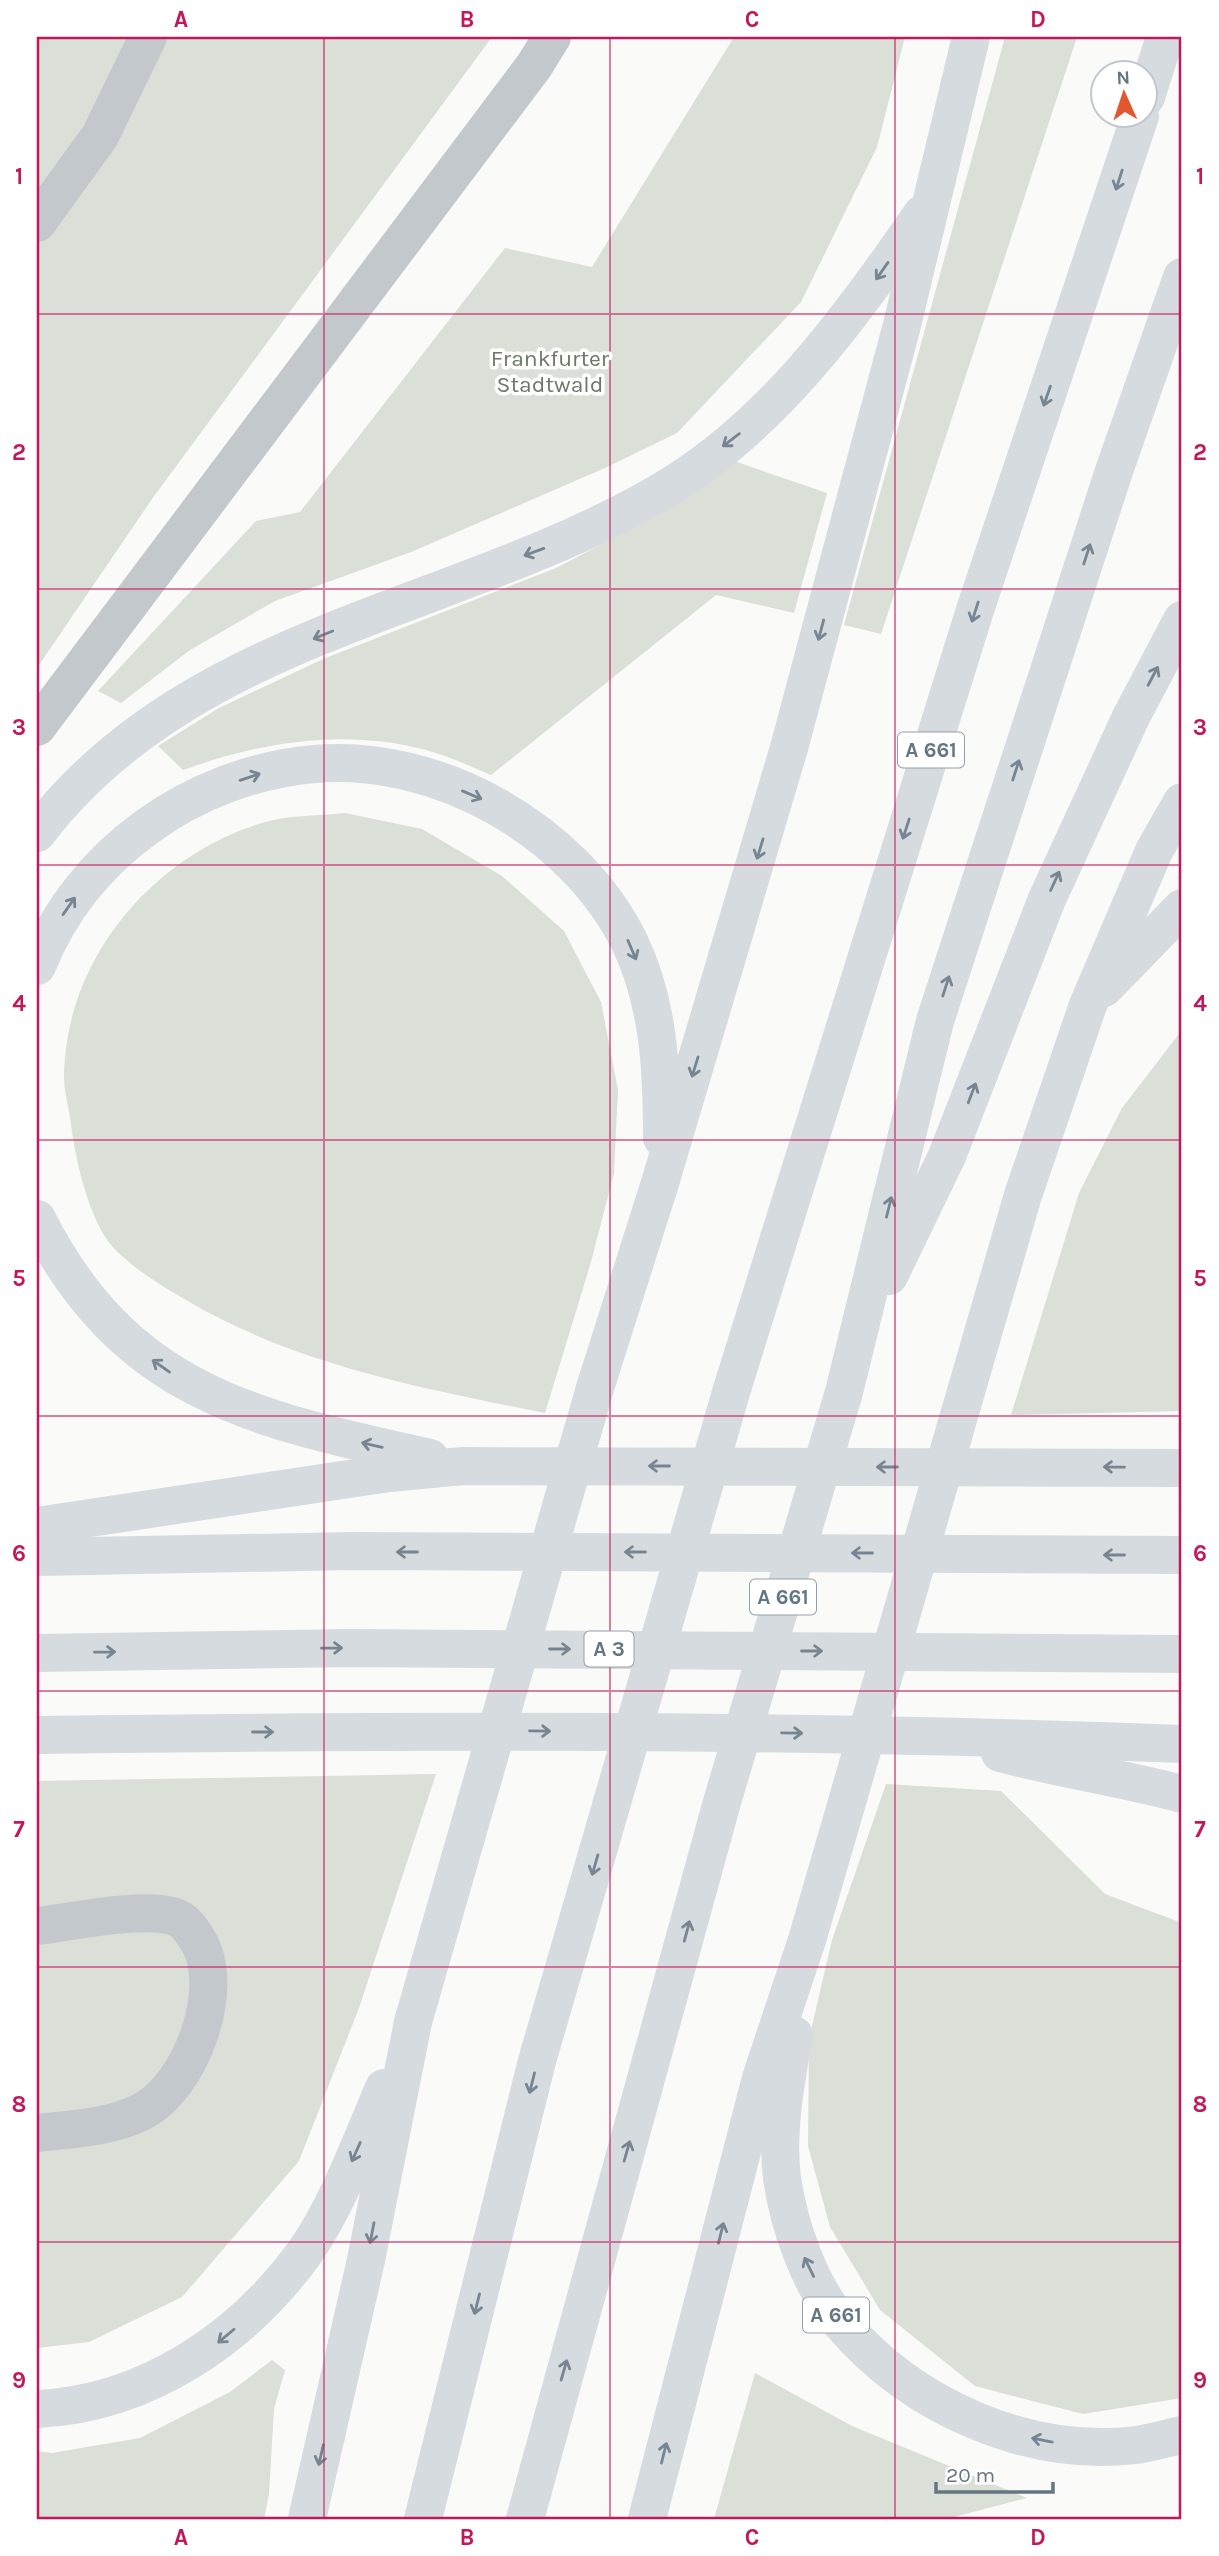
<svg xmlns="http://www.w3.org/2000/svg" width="1219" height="2556" font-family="Karla,sans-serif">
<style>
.green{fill:#dadfd7}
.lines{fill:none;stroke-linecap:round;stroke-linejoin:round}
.minor{stroke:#c3c8cc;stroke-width:38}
.highway{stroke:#d6dbdf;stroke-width:38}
.oneway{stroke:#768591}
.grid{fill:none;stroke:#c2185b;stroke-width:2;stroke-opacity:0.55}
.labels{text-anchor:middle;stroke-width:7;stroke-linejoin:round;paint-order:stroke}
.shield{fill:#fff;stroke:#939fa8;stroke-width:2}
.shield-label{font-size:21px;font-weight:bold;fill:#657683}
.park-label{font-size:23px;fill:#687a64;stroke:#fff}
.neatline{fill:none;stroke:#c2185b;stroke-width:2.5}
.grid-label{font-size:23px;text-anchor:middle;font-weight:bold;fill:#c2185b}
</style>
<rect width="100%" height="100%" fill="#fafaf8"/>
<g class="green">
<path d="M37 37H492L152 499 37 668Z"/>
<path d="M734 37H905L877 147 801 302 677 433 605 468 411 552 275 601 190 650 121 703 98 691 256 521 300 512 505 248 592 267Z"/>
<path d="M1005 37H1077L881 634 844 625Z"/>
<path d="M734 461 827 493 794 613 716 595 491 775C470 766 448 756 426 750 344 728 261 742 183 770L158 746 219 708 323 659 556 568 656 516Z"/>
<path d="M345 813 422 829 502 876 564 931 601 1002 618 1090 614 1173 591 1262 545 1413C421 1388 296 1365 186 1300 160 1285 132 1268 112 1246 89 1220 75 1158 71 1124 69 1109 64 1092 64 1076 66 957 154 855 265 822 290 815 320 816 345 813Z"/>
<path d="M1182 1030V1411L1011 1415 1079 1193 1122 1108Z"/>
<path d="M436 1774 359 2008 299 2161 182 2297 89 2342 37 2348V1781Z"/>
<path d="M886 1784 1001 1791 1105 1894 1182 1923V2398L1083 2414 975 2386 880 2310 830 2227 808 2146 809 2039 832 1940Z"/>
<path d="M272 2360 285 2370 274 2409 269 2494 264 2519H37V2451L52 2453 140 2438 230 2392Z"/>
<path d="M755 2373 852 2426 1027 2498 946 2519H714Z"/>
</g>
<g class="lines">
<g class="minor">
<path d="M37 223 100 136 148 37"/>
<path d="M37 727 534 66 552 37"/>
<path d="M37 1926C71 1922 145 1906 175 1917 185 1920 192 1931 197 1939 228 1987 191 2087 141 2112 109 2128 71 2129 37 2133"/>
</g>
<g class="highway">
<path d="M1146 97 1165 37"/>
<path d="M37 833C188 634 453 612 657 494 771 429 849 319 922 214"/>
<path d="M37 966C82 853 193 775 314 764 438 753 573 830 629 941 659 1002 662 1071 662 1138"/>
<path d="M1104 988 1182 908"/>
<path d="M37 1219C125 1393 254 1419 430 1458"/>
<path d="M889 1276 947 1156 1047 899 1131 717 1182 620"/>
<path d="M37 1526 389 1473 463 1466 1182 1468"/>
<path d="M37 1557 353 1551 1182 1555"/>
<path d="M37 1653 350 1648 1182 1654"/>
<path d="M37 1735C419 1730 800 1729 1182 1744"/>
<path d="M1000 1753C1060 1769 1122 1778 1182 1794"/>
<path d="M794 2035C786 2080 776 2132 782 2178 789 2227 810 2286 842 2324 912 2406 1027 2458 1136 2445 1151 2443 1167 2438 1182 2435"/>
<path d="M37 2409C146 2404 242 2339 305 2252 338 2205 361 2141 384 2088"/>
<path d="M307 2519 366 2260 413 2022 595 1388 660 1183 789 748 901 329 971 37"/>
<path d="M423 2519 537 2061 732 1389 975 610 1140 116"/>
<path d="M525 2519 722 1802 844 1392 935 1021 1114 471 1182 277"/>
<path d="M647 2519 761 2078 807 1940 1023 1195 1088 1005 1154 851 1182 802"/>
</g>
</g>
<defs><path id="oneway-shaft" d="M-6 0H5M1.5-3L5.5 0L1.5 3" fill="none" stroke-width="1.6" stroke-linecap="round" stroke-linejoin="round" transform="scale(1.75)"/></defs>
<g class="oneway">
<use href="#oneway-shaft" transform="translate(1119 180) rotate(108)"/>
<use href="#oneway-shaft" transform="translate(882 271) rotate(125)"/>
<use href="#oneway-shaft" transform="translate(1047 396) rotate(109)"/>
<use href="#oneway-shaft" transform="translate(731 440) rotate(143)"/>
<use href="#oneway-shaft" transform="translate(534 552) rotate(160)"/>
<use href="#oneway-shaft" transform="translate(1087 554) rotate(-72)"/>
<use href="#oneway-shaft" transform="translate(975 612) rotate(108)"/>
<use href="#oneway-shaft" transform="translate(821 630) rotate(105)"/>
<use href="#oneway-shaft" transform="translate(323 635) rotate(158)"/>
<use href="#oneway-shaft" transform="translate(1153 676) rotate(-62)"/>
<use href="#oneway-shaft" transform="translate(1016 770) rotate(-72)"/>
<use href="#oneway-shaft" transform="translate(250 777) rotate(-19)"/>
<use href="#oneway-shaft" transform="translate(472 795) rotate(23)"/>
<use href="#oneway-shaft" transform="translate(906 829) rotate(108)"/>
<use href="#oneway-shaft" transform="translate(760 849) rotate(107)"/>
<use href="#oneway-shaft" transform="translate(1055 881) rotate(-65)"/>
<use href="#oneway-shaft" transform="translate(69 906) rotate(-55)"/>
<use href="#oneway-shaft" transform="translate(632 950) rotate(67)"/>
<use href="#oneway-shaft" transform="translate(946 986) rotate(-72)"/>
<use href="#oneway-shaft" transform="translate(695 1067) rotate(107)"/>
<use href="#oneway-shaft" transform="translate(972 1093) rotate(-69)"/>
<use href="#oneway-shaft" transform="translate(889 1207) rotate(-76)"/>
<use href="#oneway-shaft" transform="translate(161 1366) rotate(-145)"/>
<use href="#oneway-shaft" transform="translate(372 1445) rotate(-167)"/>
<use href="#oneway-shaft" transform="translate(659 1466) rotate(-180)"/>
<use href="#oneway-shaft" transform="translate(887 1467) rotate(-180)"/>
<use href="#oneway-shaft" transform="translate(1114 1467) rotate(-179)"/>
<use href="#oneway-shaft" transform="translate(407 1552) rotate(-180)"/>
<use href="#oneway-shaft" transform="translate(635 1552) rotate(-180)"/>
<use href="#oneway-shaft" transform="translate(862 1553) rotate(-180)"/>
<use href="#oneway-shaft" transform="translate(1114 1555) rotate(-180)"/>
<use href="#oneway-shaft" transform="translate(332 1648) rotate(-1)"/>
<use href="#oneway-shaft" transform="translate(560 1649)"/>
<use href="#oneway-shaft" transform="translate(812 1651)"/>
<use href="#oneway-shaft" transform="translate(105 1652) rotate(-1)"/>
<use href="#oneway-shaft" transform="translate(540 1731) rotate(1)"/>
<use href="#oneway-shaft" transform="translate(263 1732)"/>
<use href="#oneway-shaft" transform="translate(792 1733) rotate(1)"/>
<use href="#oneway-shaft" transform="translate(595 1865) rotate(106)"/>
<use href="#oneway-shaft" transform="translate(687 1931) rotate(-75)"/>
<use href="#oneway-shaft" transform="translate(532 2083) rotate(104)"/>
<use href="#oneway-shaft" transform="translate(627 2151) rotate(-74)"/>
<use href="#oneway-shaft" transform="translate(356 2152) rotate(114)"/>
<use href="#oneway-shaft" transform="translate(372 2233) rotate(101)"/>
<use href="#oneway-shaft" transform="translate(721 2233) rotate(-76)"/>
<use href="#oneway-shaft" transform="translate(809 2267) rotate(-116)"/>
<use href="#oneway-shaft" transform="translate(477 2304) rotate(104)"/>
<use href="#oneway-shaft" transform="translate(226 2336) rotate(140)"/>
<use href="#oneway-shaft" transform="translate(564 2370) rotate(-74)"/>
<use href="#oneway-shaft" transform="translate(1042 2440) rotate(-169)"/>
<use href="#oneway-shaft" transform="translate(664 2453) rotate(-76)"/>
<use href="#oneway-shaft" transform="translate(321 2455) rotate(103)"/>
</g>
<path class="grid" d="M324 37V2519M610 37V2519M895 37V2519M37 314H1182M37 589H1182M37 865H1182M37 1140H1182M37 1416H1182M37 1691H1182M37 1967H1182M37 2242H1182"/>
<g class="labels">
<g class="shield">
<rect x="898" y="732.5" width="66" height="35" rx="5"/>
<rect x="750" y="1579.5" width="66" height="35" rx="5"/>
<rect x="584.5" y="1631.5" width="49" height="35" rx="5"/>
<rect x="803" y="2297.5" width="66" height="35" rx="5"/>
</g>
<g class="shield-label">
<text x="931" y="757">A 661</text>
<text x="783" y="1604">A 661</text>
<text x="609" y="1656">A 3</text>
<text x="836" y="2322">A 661</text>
</g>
<g class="park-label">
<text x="550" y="366">Frankfurter<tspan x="550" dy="26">Stadtwald</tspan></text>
</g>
</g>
<rect width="1219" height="2556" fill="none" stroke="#ffffff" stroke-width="77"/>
<g transform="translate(1124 94) rotate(357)"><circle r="33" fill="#ffffff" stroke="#c1c8cd" stroke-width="2"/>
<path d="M0-5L12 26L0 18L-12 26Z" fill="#e4572e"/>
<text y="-10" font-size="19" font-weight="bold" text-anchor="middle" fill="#657683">N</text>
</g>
<path d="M936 2482v10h117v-10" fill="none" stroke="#657683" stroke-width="3.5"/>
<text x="946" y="2482" font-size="21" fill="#657683" stroke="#ffffff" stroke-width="5" paint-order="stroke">20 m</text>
<rect x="38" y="38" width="1142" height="2480" class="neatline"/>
<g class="grid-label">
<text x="181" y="27">A</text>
<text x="467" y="27">B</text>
<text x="752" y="27">C</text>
<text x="1038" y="27">D</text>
<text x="19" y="184">1</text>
<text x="1200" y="184">1</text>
<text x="19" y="460">2</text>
<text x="1200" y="460">2</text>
<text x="19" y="735">3</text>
<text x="1200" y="735">3</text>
<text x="19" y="1011">4</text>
<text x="1200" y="1011">4</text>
<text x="19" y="1286">5</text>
<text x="1200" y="1286">5</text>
<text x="19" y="1561">6</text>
<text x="1200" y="1561">6</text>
<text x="19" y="1837">7</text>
<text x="1200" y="1837">7</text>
<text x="19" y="2112">8</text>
<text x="1200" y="2112">8</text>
<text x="19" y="2388">9</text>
<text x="1200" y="2388">9</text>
<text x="181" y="2545">A</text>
<text x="467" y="2545">B</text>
<text x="752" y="2545">C</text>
<text x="1038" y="2545">D</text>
</g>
</svg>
